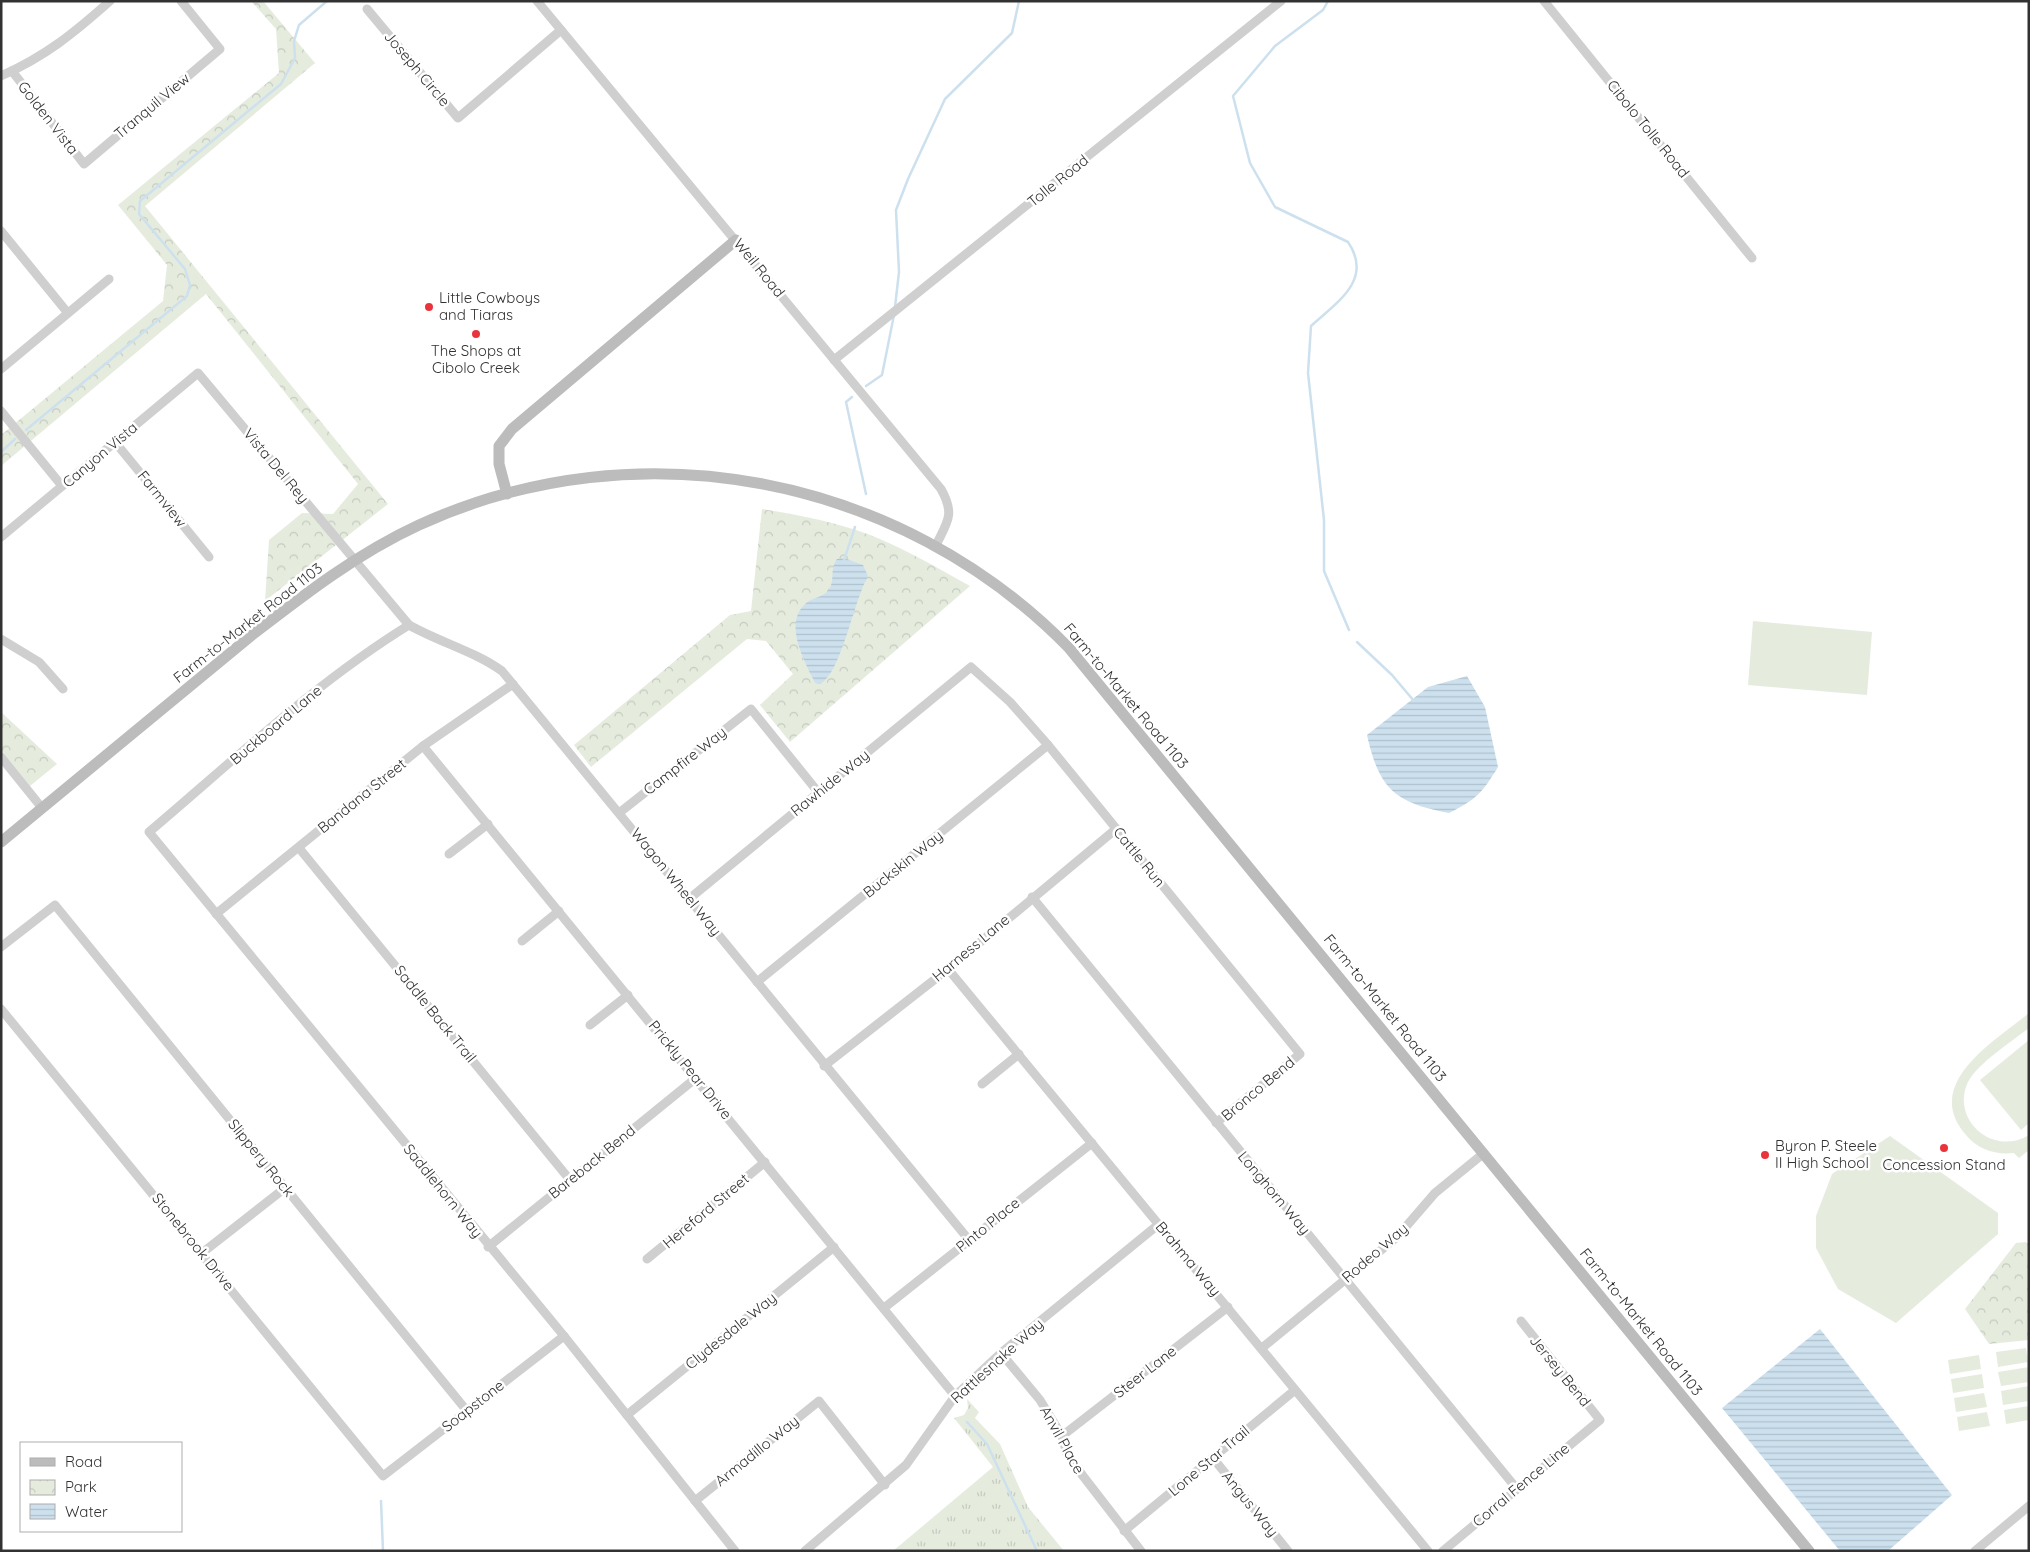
<svg xmlns="http://www.w3.org/2000/svg" width="2030" height="1552" font-family="Quicksand,sans-serif">
<style>
.grass{fill:url(#grass-tufts)}
.park{fill:url(#park-crowns)}
.pitch{fill:#e5ecde}
.water{fill:url(#water-rules)}
.lines{fill:none;stroke-linecap:round;stroke-linejoin:round}
.stream{stroke:#cde0ee;stroke-width:2.5}
.street{stroke:#cfcfcf;stroke-width:9}
.secondary{stroke:#bcbcbc;stroke-width:11}
.poi-dot{fill:#e9343c;stroke:#fff;stroke-width:2}
.labels{text-anchor:middle;stroke-width:5;stroke-linejoin:round;paint-order:stroke}
.street-label{font-size:15px;fill:#323232;stroke:#fff}
.poi-label{font-size:15px;fill:#323232;stroke:#fff;text-anchor:start}
</style>
<defs>
<pattern id="grass-tufts" width="24" height="20" patternUnits="userSpaceOnUse" patternTransform="scale(1.25)"><rect width="24" height="20" fill="#e5ecde"/><path d="M3 7l-1-3M5 7V3M7 7l1-3M15 17l-1-3M17 17v-4M19 17l1-3" fill="none" stroke="#c5cbbf"/></pattern>
<pattern id="park-crowns" width="20" height="18" patternUnits="userSpaceOnUse" patternTransform="scale(1.25)"><rect width="20" height="18" fill="#e5ecde"/><path d="M2 6a3 3 0 1 1 6 0M12 15a3 3 0 1 1 6 0" fill="none" stroke="#c5cbbf"/></pattern>
<pattern id="water-rules" width="6" height="5" patternUnits="userSpaceOnUse" patternTransform="scale(1.25)"><rect width="6" height="5" fill="#cde0ee"/><path d="M0 2.5h6" fill="none" stroke="#b0c1cd"/></pattern>
</defs>
<rect width="100%" height="100%" fill="#fff"/>
<path class="grass" d="M967 1399 979 1412 975 1418 1000 1444 1028 1507 1064 1551H893L993 1467 954 1418 964 1415 968 1408Z"/>
<g class="park">
<path d="M251 1H263L315 63 145 206 388 504 265 601 269 540 302 513 333 514 358 484 206 294 1 466V435L163 301 167 265 118 205 279 73 276 29Z"/>
<path d="M762 509C794 514 825 520 856 530 896 543 934 566 970 586L790 742 760 705 793 674 766 641 747 639 591 767 574 745 730 615 751 611Z"/>
<path d="M1 712 57 764 30 786 1 750Z"/>
<path d="M2026 1242 2029 1245V1340L1989 1344 1965 1309 2016 1243Z"/>
</g>
<g class="pitch">
<path d="M1753 621 1872 632 1867 695 1748 685Z"/>
<path d="M2029 1013V1028C2011 1042 1978 1063 1968 1082 1950 1120 1994 1157 2029 1135V1150L2019 1158 2014 1153C1996 1155 1978 1150 1966 1135 1921 1084 1995 1041 2029 1013Z"/>
<path d="M2029 1040V1123L2021 1130 1980 1080Z"/>
<path d="M1890 1136 1998 1213V1234L1896 1323 1838 1289 1816 1248V1216L1832 1174Z"/>
<path d="M2026 1348 2028 1362 1998 1367 1996 1352Z"/>
<path d="M1979 1355 1981 1369 1950 1374 1948 1360Z"/>
<path d="M2029 1367V1382L2001 1386 1998 1372Z"/>
<path d="M1982 1374 1984 1388 1953 1393 1951 1379Z"/>
<path d="M2029 1386V1401L2003 1405 2001 1391Z"/>
<path d="M1984 1393 1987 1407 1956 1412 1954 1398Z"/>
<path d="M2029 1406V1420L2006 1424 2004 1410Z"/>
<path d="M1987 1412 1990 1426 1959 1431 1957 1417Z"/>
</g>
<g class="water">
<path d="M844 558 863 565 868 576C854 600 841 674 820 684L815 683C805 662 783 624 805 604 811 598 823 597 828 591 836 581 829 569 837 559Z"/>
<path d="M1467 676 1485 707 1498 767C1482 793 1477 799 1449 813 1395 803 1379 789 1367 735L1428 687Z"/>
<path d="M1820 1329 1952 1495 1888 1551H1840L1722 1408Z"/>
</g>
<g class="lines">
<g class="stream">
<path d="M1328 1 1323 10 1275 46 1233 96 1250 163 1275 207 1348 242C1374 280 1336 303 1311 326L1308 373 1324 520V571L1349 630"/>
<path d="M895 307 899 272 896 210 908 179 945 99 1012 33 1019 1"/>
<path d="M866 386 882 375 894 315"/>
<path d="M852 397 846 402 866 494"/>
<path d="M26 430 187 296 190 285 185 269 139 214 140 201 281 84 295 58 294 41 299 25 327 1"/>
<path d="M1 452 15 439"/>
<path d="M844 560 855 527"/>
<path d="M1357 642 1392 675 1414 701"/>
<path d="M967 1422 987 1444 1037 1551"/>
<path d="M381 1501 383 1551"/>
</g>
<g class="street">
<path d="M537 1 941 489C955 514 948 521 936 545"/>
<path d="M1544 1 1752 258"/>
<path d="M367 9 458 118 561 30"/>
<path d="M12 71 84 164 220 49 181 1"/>
<path d="M1 76C46 56 74 33 110 1"/>
<path d="M1 231 67 312"/>
<path d="M834 360 1281 1"/>
<path d="M1 369 109 279"/>
<path d="M1 411 62 486"/>
<path d="M115 442 209 557"/>
<path d="M1 537 198 373 409 625C439 642 474 651 502 671L969 1240"/>
<path d="M409 625C315 683 233 761 149 832L564 1336 735 1551"/>
<path d="M1 639 39 662 63 689"/>
<path d="M423 746 955 1396"/>
<path d="M1 757 42 808"/>
<path d="M619 813 751 709 818 792"/>
<path d="M299 848 570 1180"/>
<path d="M449 854 488 824"/>
<path d="M1032 897 1517 1489"/>
<path d="M689 899 971 667 1010 702 1048 745 1300 1054 1216 1123"/>
<path d="M216 914 423 746 513 684"/>
<path d="M522 941 559 911"/>
<path d="M1 947 55 905 467 1411"/>
<path d="M948 969 1428 1551"/>
<path d="M757 982 1048 745"/>
<path d="M1 1009 383 1476 564 1336"/>
<path d="M590 1025 628 995"/>
<path d="M824 1066 948 969 1116 829"/>
<path d="M982 1084 1019 1054"/>
<path d="M488 1247 696 1078"/>
<path d="M202 1253 285 1188"/>
<path d="M647 1259 765 1162"/>
<path d="M884 1308 1092 1143"/>
<path d="M1262 1348 1397 1237 1435 1193 1484 1153"/>
<path d="M1001 1353 1040 1400 1062 1436 1067 1454 1083 1476 1141 1551"/>
<path d="M627 1415 834 1247"/>
<path d="M1062 1436 1228 1307"/>
<path d="M1213 1458 1288 1551"/>
<path d="M695 1501 819 1401 885 1485"/>
<path d="M1124 1531 1295 1390"/>
<path d="M805 1551 906 1465 955 1396 1001 1353 1159 1224"/>
<path d="M1443 1551 1600 1420 1521 1321"/>
<path d="M1975 1551 2029 1506"/>
</g>
<g class="secondary">
<path d="M507 494 499 464V446L512 429 736 240"/>
<path d="M1 842 252 635C305 594 358 553 419 525 639 424 901 476 1069 648L1809 1551"/>
</g>
</g>
<g class="poi-dot">
<circle cx="429" cy="307" r="5"/>
<circle cx="476" cy="334" r="5"/>
<circle cx="1944" cy="1148" r="5"/>
<circle cx="1765" cy="1155" r="5"/>
</g>
<g class="labels">
<g class="street-label">
<text transform="translate(417 69) rotate(50)" y="5">Joseph Circle</text>
<text transform="translate(152 106) rotate(-40)" y="5">Tranquil View</text>
<text transform="translate(48 118) rotate(52)" y="5">Golden Vista</text>
<text transform="translate(1648 129) rotate(51)" y="5">Cibolo Tolle Road</text>
<text transform="translate(1058 181) rotate(-39)" y="5">Tolle Road</text>
<text transform="translate(759 268) rotate(51)" y="5">Weil Road</text>
<text transform="translate(100 455) rotate(-40)" y="5">Canyon Vista</text>
<text transform="translate(276 466) rotate(50)" y="5">Vista Del Rey</text>
<text transform="translate(162 499) rotate(51)" y="5">Farmview</text>
<text transform="translate(248 623) rotate(-38)" y="5">Farm-to-Market Road 1103</text>
<text transform="translate(1126 696) rotate(50)" y="5">Farm-to-Market Road 1103</text>
<text transform="translate(276 725) rotate(-40)" y="5">Buckboard Lane</text>
<text transform="translate(685 761) rotate(-38)" y="5">Campfire Way</text>
<text transform="translate(830 783) rotate(-39)" y="5">Rawhide Way</text>
<text transform="translate(362 796) rotate(-39)" y="5">Bandana Street</text>
<text transform="translate(1139 857) rotate(51)" y="5">Cattle Run</text>
<text transform="translate(903 864) rotate(-39)" y="5">Buckskin Way</text>
<text transform="translate(676 882) rotate(51)" y="5">Wagon Wheel Way</text>
<text transform="translate(971 948) rotate(-40)" y="5">Harness Lane</text>
<text transform="translate(1385 1008) rotate(51)" y="5">Farm-to-Market Road 1103</text>
<text transform="translate(435 1014) rotate(51)" y="5">Saddle Back Trail</text>
<text transform="translate(690 1070) rotate(51)" y="5">Prickly Pear Drive</text>
<text transform="translate(1258 1089) rotate(-40)" y="5">Bronco Bend</text>
<text transform="translate(261 1158) rotate(51)" y="5">Slippery Rock</text>
<text transform="translate(592 1162) rotate(-39)" y="5">Bareback Bend</text>
<text transform="translate(443 1191) rotate(51)" y="5">Saddlehorn Way</text>
<text transform="translate(1274 1193) rotate(50)" y="5">Longhorn Way</text>
<text transform="translate(706 1211) rotate(-40)" y="5">Hereford Street</text>
<text transform="translate(988 1225) rotate(-39)" y="5">Pinto Place</text>
<text transform="translate(193 1242) rotate(51)" y="5">Stonebrook Drive</text>
<text transform="translate(1375 1253) rotate(-41)" y="5">Rodeo Way</text>
<text transform="translate(1188 1259) rotate(50)" y="5">Brahma Way</text>
<text transform="translate(1641 1322) rotate(51)" y="5">Farm-to-Market Road 1103</text>
<text transform="translate(731 1331) rotate(-39)" y="5">Clydesdale Way</text>
<text transform="translate(997 1361) rotate(-42)" y="5">Rattlesnake Way</text>
<text transform="translate(1560 1371) rotate(51)" y="5">Jersey Bend</text>
<text transform="translate(1145 1372) rotate(-38)" y="5">Steer Lane</text>
<text transform="translate(473 1406) rotate(-38)" y="5">Soapstone</text>
<text transform="translate(1062 1440) rotate(61)" y="5">Anvil Place</text>
<text transform="translate(757 1451) rotate(-39)" y="5">Armadillo Way</text>
<text transform="translate(1209 1461) rotate(-40)" y="5">Lone Star Trail</text>
<text transform="translate(1521 1485) rotate(-40)" y="5">Corral Fence Line</text>
<text transform="translate(1250 1504) rotate(51)" y="5">Angus Way</text>
</g>
<g class="poi-label">
<text x="439" y="303">Little Cowboys<tspan x="439" dy="17">and Tiaras</tspan></text>
<text x="476" y="356" text-anchor="middle">The Shops at<tspan x="476" dy="17">Cibolo Creek</tspan></text>
<text x="1775" y="1151">Byron P. Steele<tspan x="1775" dy="17">II High School</tspan></text>
<text x="1944" y="1170" text-anchor="middle">Concession Stand</text>
</g>
</g>
<rect width="2030" height="1552" fill="none" stroke="#323232" stroke-width="5"/>
<rect x="20" y="1442" width="162" height="90" fill="#ffffff" stroke="#adadad"/>
<rect x="30" y="1458" width="25" height="8" fill="#bcbcbc" stroke="#adadad"/>
<text x="65" y="1467" font-size="15" fill="#323232">Road</text>
<rect x="30" y="1480" width="25" height="15" fill="url(#park-crowns)" stroke="#adadad"/>
<text x="65" y="1492" font-size="15" fill="#323232">Park</text>
<rect x="30" y="1504" width="25" height="15" fill="url(#water-rules)" stroke="#adadad"/>
<text x="65" y="1517" font-size="15" fill="#323232">Water</text>
</svg>
